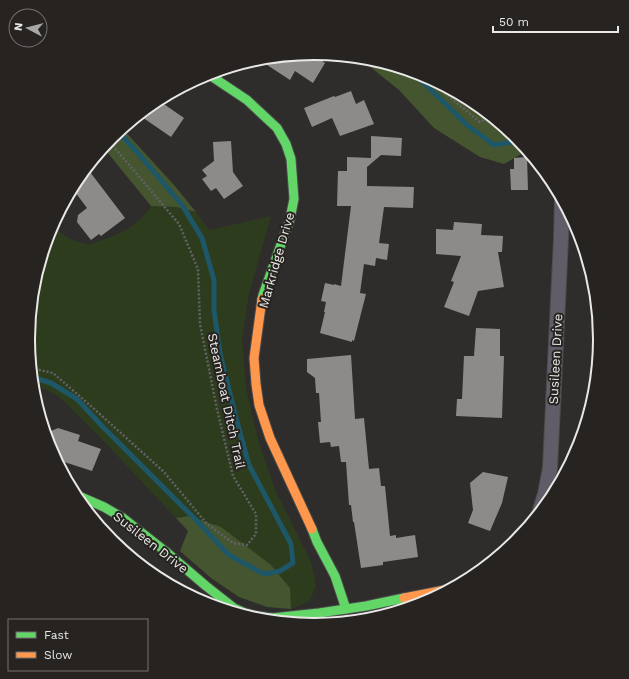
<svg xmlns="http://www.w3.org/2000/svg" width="629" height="679" font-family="'Work Sans',sans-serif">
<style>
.green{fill:#2e3c1e}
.forest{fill:#44552f}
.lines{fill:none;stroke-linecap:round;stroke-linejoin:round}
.stream{stroke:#1d5768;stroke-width:5}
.building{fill:#8c8b8a}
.street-casing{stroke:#4c4b4b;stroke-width:16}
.fast-casing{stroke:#4c4b4b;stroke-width:11}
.slow-casing{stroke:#4c4b4b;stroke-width:11}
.path{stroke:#636167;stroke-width:2.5;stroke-dasharray:2 2;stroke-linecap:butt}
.street{stroke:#605d68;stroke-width:14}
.fast{stroke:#63d668;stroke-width:9}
.slow{stroke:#ff974d;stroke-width:9}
.labels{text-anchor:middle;stroke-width:4;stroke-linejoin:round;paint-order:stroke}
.street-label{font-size:13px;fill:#e9e8e6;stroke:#262321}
.rim{fill:none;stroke:#e9e8e6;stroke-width:2}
</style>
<rect width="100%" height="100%" fill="#2f2d2c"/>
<path class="green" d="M151 206 176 207 196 212 209 230 271 216 249 294 242 339 246 389 259 443 276 492 311 562 316 585 310 601 291 609 270 564 251 550 188 516 176 518 96 433 59 397 39 386 32 385 28 339 34 283 50 230 52 226C63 235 72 242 87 244 90 245 95 243 99 241 119 235 139 225 151 206Z"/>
<g class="forest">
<path d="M358 57 371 59 424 75 458 93 469 105 482 108 517 137 527 149 526 151 504 164 480 157 434 128 399 90Z"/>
<path d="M122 128 174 185 196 212 176 207 151 206 103 147 112 137Z"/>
<path d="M188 516 221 527 270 564 290 588 291 609 267 607 239 597 211 578 180 551 188 531 176 518Z"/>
</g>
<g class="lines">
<g class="stream">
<path d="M384 62 421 80 467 125 494 145 511 142 515 136"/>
<path d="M32 377 51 383 77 399 102 426 196 520 229 555 264 574 280 571 293 563 291 544 249 465 236 418 220 353 214 310V280L202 238 182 205 137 152 118 132"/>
</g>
</g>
<g class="building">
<path d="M310 53 325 63 313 83 295 71 290 80 258 59Z"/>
<path d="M351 91 356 104 364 100 374 124 340 136 332 118 312 127 304 108 334 96 335 97Z"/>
<path d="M158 100 184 118 171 137 139 115Z"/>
<path d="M371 136 402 138 401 156 381 155 367 167V186L414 187 413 208 384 207 379 243 389 244 387 260 376 258 375 266 364 264 360 293 366 294 354 341 352 340V342L320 333 325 312H324L326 302 321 301 325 283 334 285V284L341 286 351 206H337L338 171H347V157L371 158Z"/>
<path d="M231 141 233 172 243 186 224 199 216 188 211 191 202 179 207 176 202 170 214 161 213 142Z"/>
<path d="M527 157 528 190H511L510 169H514V158Z"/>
<path d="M87 168 125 218 101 236 99 234 91 240 77 222 78 215 87 208 72 188 76 180Z"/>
<path d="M454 222 482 224 481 235 503 236 502 252H498L504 287 478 291 469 316 444 307 454 282 451 281 461 256 436 254V229L453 230Z"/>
<path d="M476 328 500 329V356H504L502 418 456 416 457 399H462L464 356H474Z"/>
<path d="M351 355 355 419 364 418 369 469 379 468 381 486H385L390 536 396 535V538L415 535 418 557 383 562V565L361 568 354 522H353L351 505H349L346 462H341L339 446 331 447 330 442 320 443 318 422H321L319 393H316L315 378 307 372V359Z"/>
<path d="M58 428 80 435 78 441 101 449 92 471 55 459 50 449 47 438 49 432Z"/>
<path d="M483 472 508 477 502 503 490 531 468 523 473 510 470 483Z"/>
</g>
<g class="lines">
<g class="street-casing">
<path id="street" d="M538 517 545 494 550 468 561 239 562 199"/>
</g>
<g class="fast-casing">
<g id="fast">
<path d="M208 74 247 100 277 128 286 144 291 159 294 199 290 219 263 295 262 299"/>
<path d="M74 494 104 507 123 518 165 551 206 586 234 608 245 613 256 616 272 618 319 613 366 606 404 598"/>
<path d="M312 529 317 542 335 576 346 609"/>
</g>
</g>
<g class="slow-casing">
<g id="slow">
<path d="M262 299 254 358 256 384 259 405 270 438 312 529"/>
<path d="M404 598 455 588"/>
</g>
</g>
<g class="path">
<path d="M431 78 446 94 480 122 492 116"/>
<path d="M31 368 53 373 92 407 164 472 207 524 233 543 247 545 256 534V514L233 476 217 409 200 324 198 269 179 224 109 141"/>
</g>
<use href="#street" class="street"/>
<use href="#fast" class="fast"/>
<use href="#slow" class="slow"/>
</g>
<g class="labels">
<g class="street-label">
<text transform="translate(276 260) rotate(-74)" y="5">Markridge Drive</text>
<text transform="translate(555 359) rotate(-87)" y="5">Susileen Drive</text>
<text transform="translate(227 401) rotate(78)" y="5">Steamboat Ditch Trail</text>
<text transform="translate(151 542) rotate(38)" y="5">Susileen Drive</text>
</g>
</g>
<path d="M0 0H629V679H0ZM35 339a279 279 0 1 1 558 0a279 279 0 1 1-558 0Z" fill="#262321" fill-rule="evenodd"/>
<path class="rim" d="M35 339a279 279 0 1 1 558 0a279 279 0 1 1-558 0Z"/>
<rect x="8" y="619" width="140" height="52" fill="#262321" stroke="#747270"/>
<rect x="16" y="632" width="20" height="6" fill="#63d668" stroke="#747270"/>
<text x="44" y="639" font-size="12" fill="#e9e8e6">Fast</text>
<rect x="16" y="652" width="20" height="6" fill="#ff974d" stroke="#747270"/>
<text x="44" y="659" font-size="12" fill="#e9e8e6">Slow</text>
<g transform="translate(28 28) rotate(277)"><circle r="19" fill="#262321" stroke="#747270"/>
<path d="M0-3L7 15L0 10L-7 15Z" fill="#a8a7a5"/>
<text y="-6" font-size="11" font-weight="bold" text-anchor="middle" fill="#e9e8e6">N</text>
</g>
<path d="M493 26v6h125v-6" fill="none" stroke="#e9e8e6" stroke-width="2"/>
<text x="499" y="26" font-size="12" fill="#e9e8e6" stroke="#262321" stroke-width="3" paint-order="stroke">50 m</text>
</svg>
